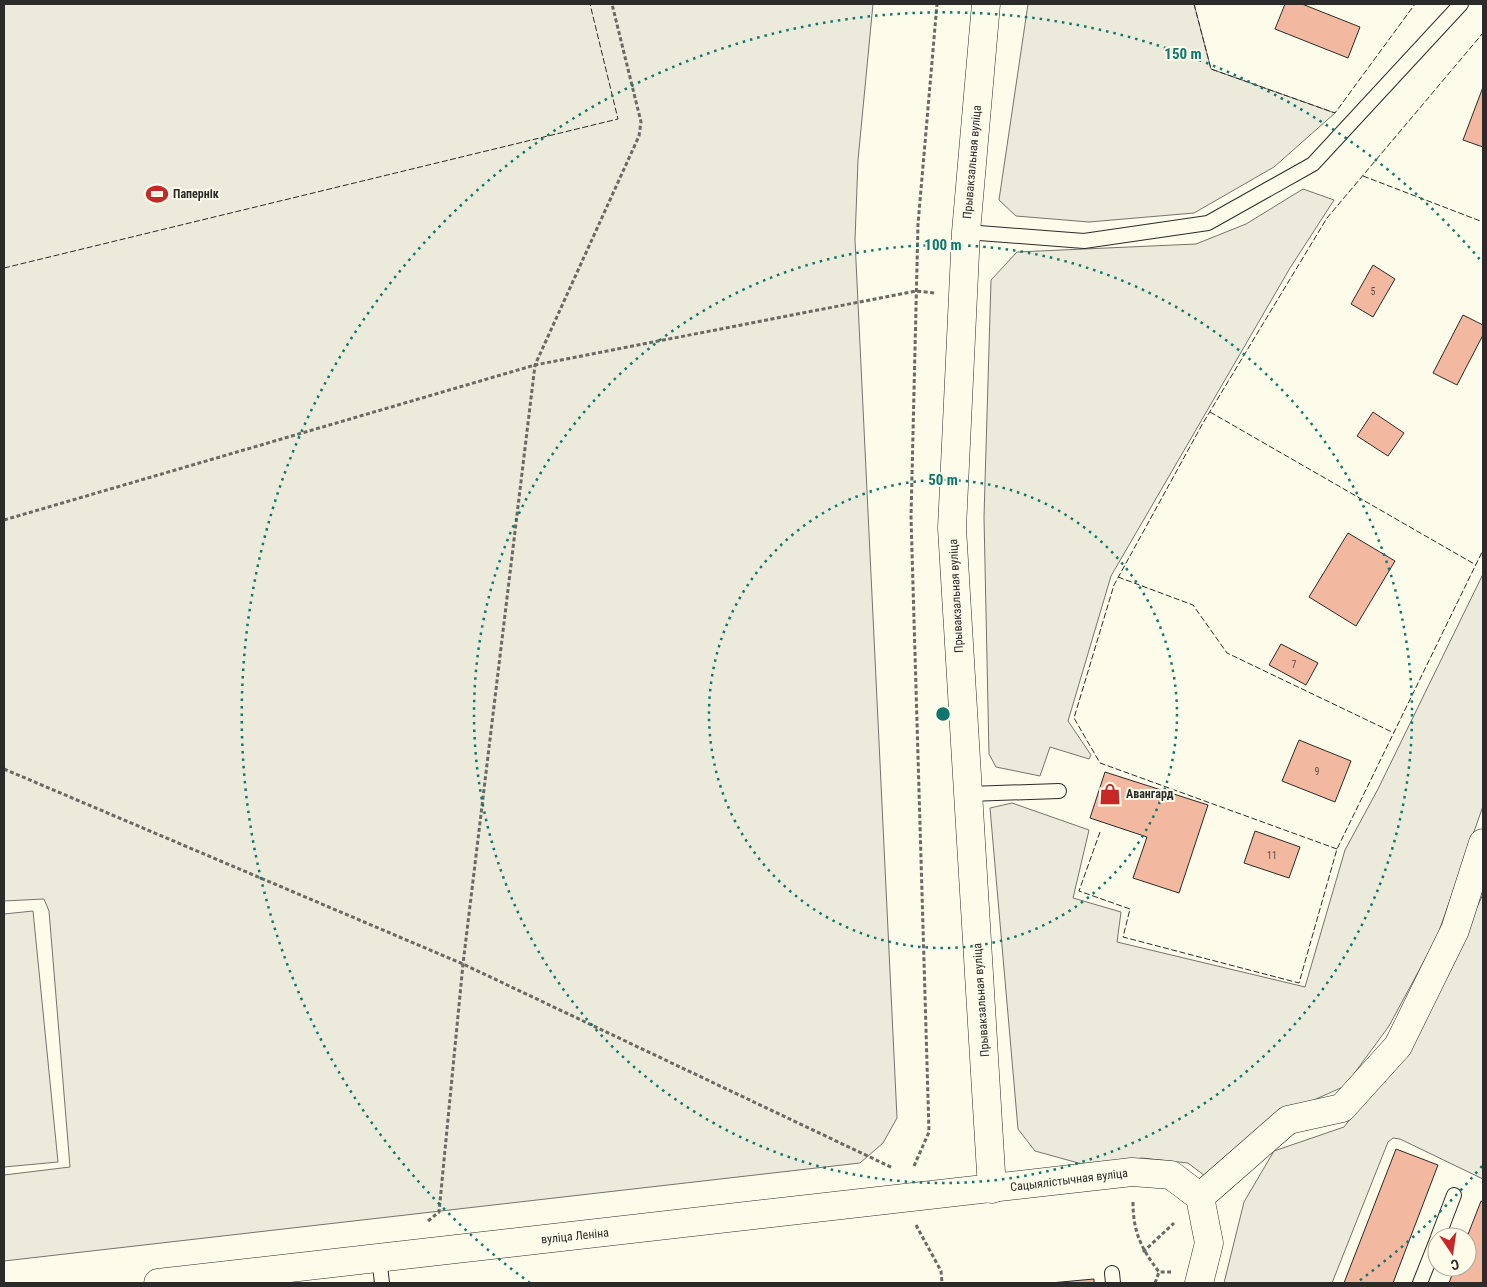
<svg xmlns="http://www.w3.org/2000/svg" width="1487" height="1287" font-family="'Roboto Condensed',sans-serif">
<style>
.green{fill:#ecebdb;stroke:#74746e}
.parking{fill:#eceadb;stroke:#74746e}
.building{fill:#f2b8a0;stroke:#2b2b2b}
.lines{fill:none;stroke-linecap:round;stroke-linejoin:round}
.lane-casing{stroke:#2b2b2b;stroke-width:16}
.street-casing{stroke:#2b2b2b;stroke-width:29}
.secondary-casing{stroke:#2b2b2b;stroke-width:29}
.path{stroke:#6a6964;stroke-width:3;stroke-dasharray:4 2.5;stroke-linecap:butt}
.lane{stroke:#fdfbea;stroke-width:14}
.street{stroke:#fdfbea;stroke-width:28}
.secondary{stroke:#fdfbea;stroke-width:28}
.fence{stroke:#2b2b2b;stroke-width:1;stroke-dasharray:6 2.5;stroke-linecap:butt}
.ring{fill:none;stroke:#0f766e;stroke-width:2.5;stroke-dasharray:2.5 5}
.labels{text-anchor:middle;stroke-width:4;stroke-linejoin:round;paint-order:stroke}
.number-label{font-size:10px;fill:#5d4e48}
.street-label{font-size:12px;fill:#2b2b2b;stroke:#fdfbea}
.poi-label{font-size:12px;font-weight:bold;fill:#2b2b2b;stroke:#fdfbea;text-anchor:start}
.centre{fill:#0f766e;stroke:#fdfbea;stroke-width:2.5}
.ring-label{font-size:15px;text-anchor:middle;font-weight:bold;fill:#0f766e;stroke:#fdfbea;stroke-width:4;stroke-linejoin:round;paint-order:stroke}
</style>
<rect width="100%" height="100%" fill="#fdfbea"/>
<g class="green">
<path d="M4 4H873L858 160 855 240 897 1118 883 1143 860 1163 4 1261V1175L70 1167 49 911 44 899 4 901Z"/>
<path d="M1028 4H1194L1211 69 1335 113 1274 167 1194 213 1089 222 1016 216 999 200Z"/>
<path d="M1303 189 1334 200 1290 268 1111 576 1068 721 1091 755 1089 759 1050 747 1040 776 996 767 989 754 984 517 991 280 1017 252 1196 244 1246 224Z"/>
<path d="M1483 574V806L1437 937 1389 1026 1345 1086 1276 1117 1205 1176 1188 1163 1142 1158 1082 1164 1035 1151 1018 1129 990 808 1012 803 1089 830 1073 898 1121 912 1117 942 1305 987 1345 850 1378 789Z"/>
<path d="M1483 894V1179L1400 1139 1393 1138 1388 1142 1332 1283H1224L1244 1202 1274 1151 1344 1127 1424 1024Z"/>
</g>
<path class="parking" d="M33 911 58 1162 4 1167V914Z"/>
<g class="building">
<path d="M1285 4H1302L1360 27 1348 58 1275 29Z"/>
<path d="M1483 87V147L1463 140Z"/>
<path d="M1373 265 1395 279 1373 317 1351 304Z"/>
<path d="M1463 315 1483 325V335L1457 385 1433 373Z"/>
<path d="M1373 412 1404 433 1388 456 1357 436Z"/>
<path d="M1348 533 1395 561 1356 626 1309 597Z"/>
<path d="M1281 644 1318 663 1306 685 1269 665Z"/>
<path d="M1299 740 1351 761 1335 802 1282 781Z"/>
<path d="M1105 772 1208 805 1179 893 1133 878 1147 837 1090 818Z"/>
<path d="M1255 831 1300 847 1289 878 1244 863Z"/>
<path d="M1396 1149 1438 1165 1393 1283H1344Z"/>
<path d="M1481 1201 1483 1202V1283H1449L1455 1267H1467V1237Z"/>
<path d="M1094 1279V1283H1050Z"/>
</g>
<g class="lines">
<g class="lane-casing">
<g id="lane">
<path d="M966 232 1084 241 1208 223 1313 164 1461 4"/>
<path d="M968 794 1059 791"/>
<path d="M1438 1237 1454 1195"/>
<path d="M379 1258 382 1283"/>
<path d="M1112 1273 1113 1283"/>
<path d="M1420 1283 1437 1240"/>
</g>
</g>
<g class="street-casing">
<path id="street" d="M1200 1197 1288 1120 1342 1108 1398 1046 1455 930 1483 843"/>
</g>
<g class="secondary-casing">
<g id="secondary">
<path d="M986 4 966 232 952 528 992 1189"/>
<path d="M158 1283 1132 1172 1171 1175 1200 1197 1209 1243 1199 1283"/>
</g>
</g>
<g class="path">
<path d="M4 520 535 365 916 291 934 293"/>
<path d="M4 769 463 964 893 1168"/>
<path d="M914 1166 929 1132 911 517 918 224 937 4"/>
<path d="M1133 1202C1133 1232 1141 1248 1159 1272H1171"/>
<path d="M428 1221 439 1212 463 964 535 365 639 136 641 122 612 4"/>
<path d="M916 1225 941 1271 942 1283"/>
<path d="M1143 1252 1174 1223"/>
<path d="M1155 1283 1159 1272"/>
</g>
<use href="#lane" class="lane"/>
<use href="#street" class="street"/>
<use href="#secondary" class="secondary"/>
<g class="fence">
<path d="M1194 4 1211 69 1335 113 1415 4"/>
<path d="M1363 176 1483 222"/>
<path d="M4 268 618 119 590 4"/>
<path d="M1210 412 1476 565"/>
<path d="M1118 577 1193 605 1227 653 1394 733"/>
<path d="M1100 832 1079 891 1130 909 1123 937 1299 983 1337 849 1483 550"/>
<path d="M1337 849 1100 763 1074 718 1114 585 1203 423 1327 218 1483 33"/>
</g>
</g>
<g class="ring">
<circle cx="943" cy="714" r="234"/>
<circle cx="943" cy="714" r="469"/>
<path d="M1482 1166A703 703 0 0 1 1356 1283M530 1283A703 703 0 1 1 1482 262"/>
</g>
<defs>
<g id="stadium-bare" transform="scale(1.725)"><path d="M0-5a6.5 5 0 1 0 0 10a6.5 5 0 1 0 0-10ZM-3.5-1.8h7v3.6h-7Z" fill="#c62828" stroke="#fdfbea" stroke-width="2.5" paint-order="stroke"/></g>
<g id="shop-bare" transform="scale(1.725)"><path d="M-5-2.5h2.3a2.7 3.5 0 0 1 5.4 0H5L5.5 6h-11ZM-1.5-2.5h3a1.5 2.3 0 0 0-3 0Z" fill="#c62828" stroke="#fdfbea" stroke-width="2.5" paint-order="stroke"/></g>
</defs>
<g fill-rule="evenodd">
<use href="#stadium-bare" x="157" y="194"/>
<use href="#shop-bare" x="1110" y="794"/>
</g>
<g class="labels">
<g class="number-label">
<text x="1373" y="295">5</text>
<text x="1294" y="668">7</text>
<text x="1317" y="775">9</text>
<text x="1272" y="859">11</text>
</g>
<g class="street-label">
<text transform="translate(972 162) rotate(-85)" y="4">Прывакзальная вуліца</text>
<text transform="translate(956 596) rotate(-93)" y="4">Прывакзальная вуліца</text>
<text transform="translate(981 1000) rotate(-94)" y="4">Прывакзальная вуліца</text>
<text transform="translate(1069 1180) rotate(-7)" y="4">Сацыялістычная вуліца</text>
<text transform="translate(575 1236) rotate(-6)" y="4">вуліца Леніна</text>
</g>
<g class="poi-label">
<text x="173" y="198">Папернік</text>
<text x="1126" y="798">Авангард</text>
</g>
</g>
<circle cx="943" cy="714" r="8" class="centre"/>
<g class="ring-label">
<text x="1183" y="59">150 m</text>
<text x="943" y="250">100 m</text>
<text x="943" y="485">50 m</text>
</g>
<rect width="1487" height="1287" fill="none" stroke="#2b2b2b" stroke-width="10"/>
<g transform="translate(1452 1252) rotate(167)"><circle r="24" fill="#fdfbea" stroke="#a9a89e"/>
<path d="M0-4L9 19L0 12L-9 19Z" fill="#c62828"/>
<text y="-8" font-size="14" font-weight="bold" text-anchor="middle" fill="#2b2b2b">С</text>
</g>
</svg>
